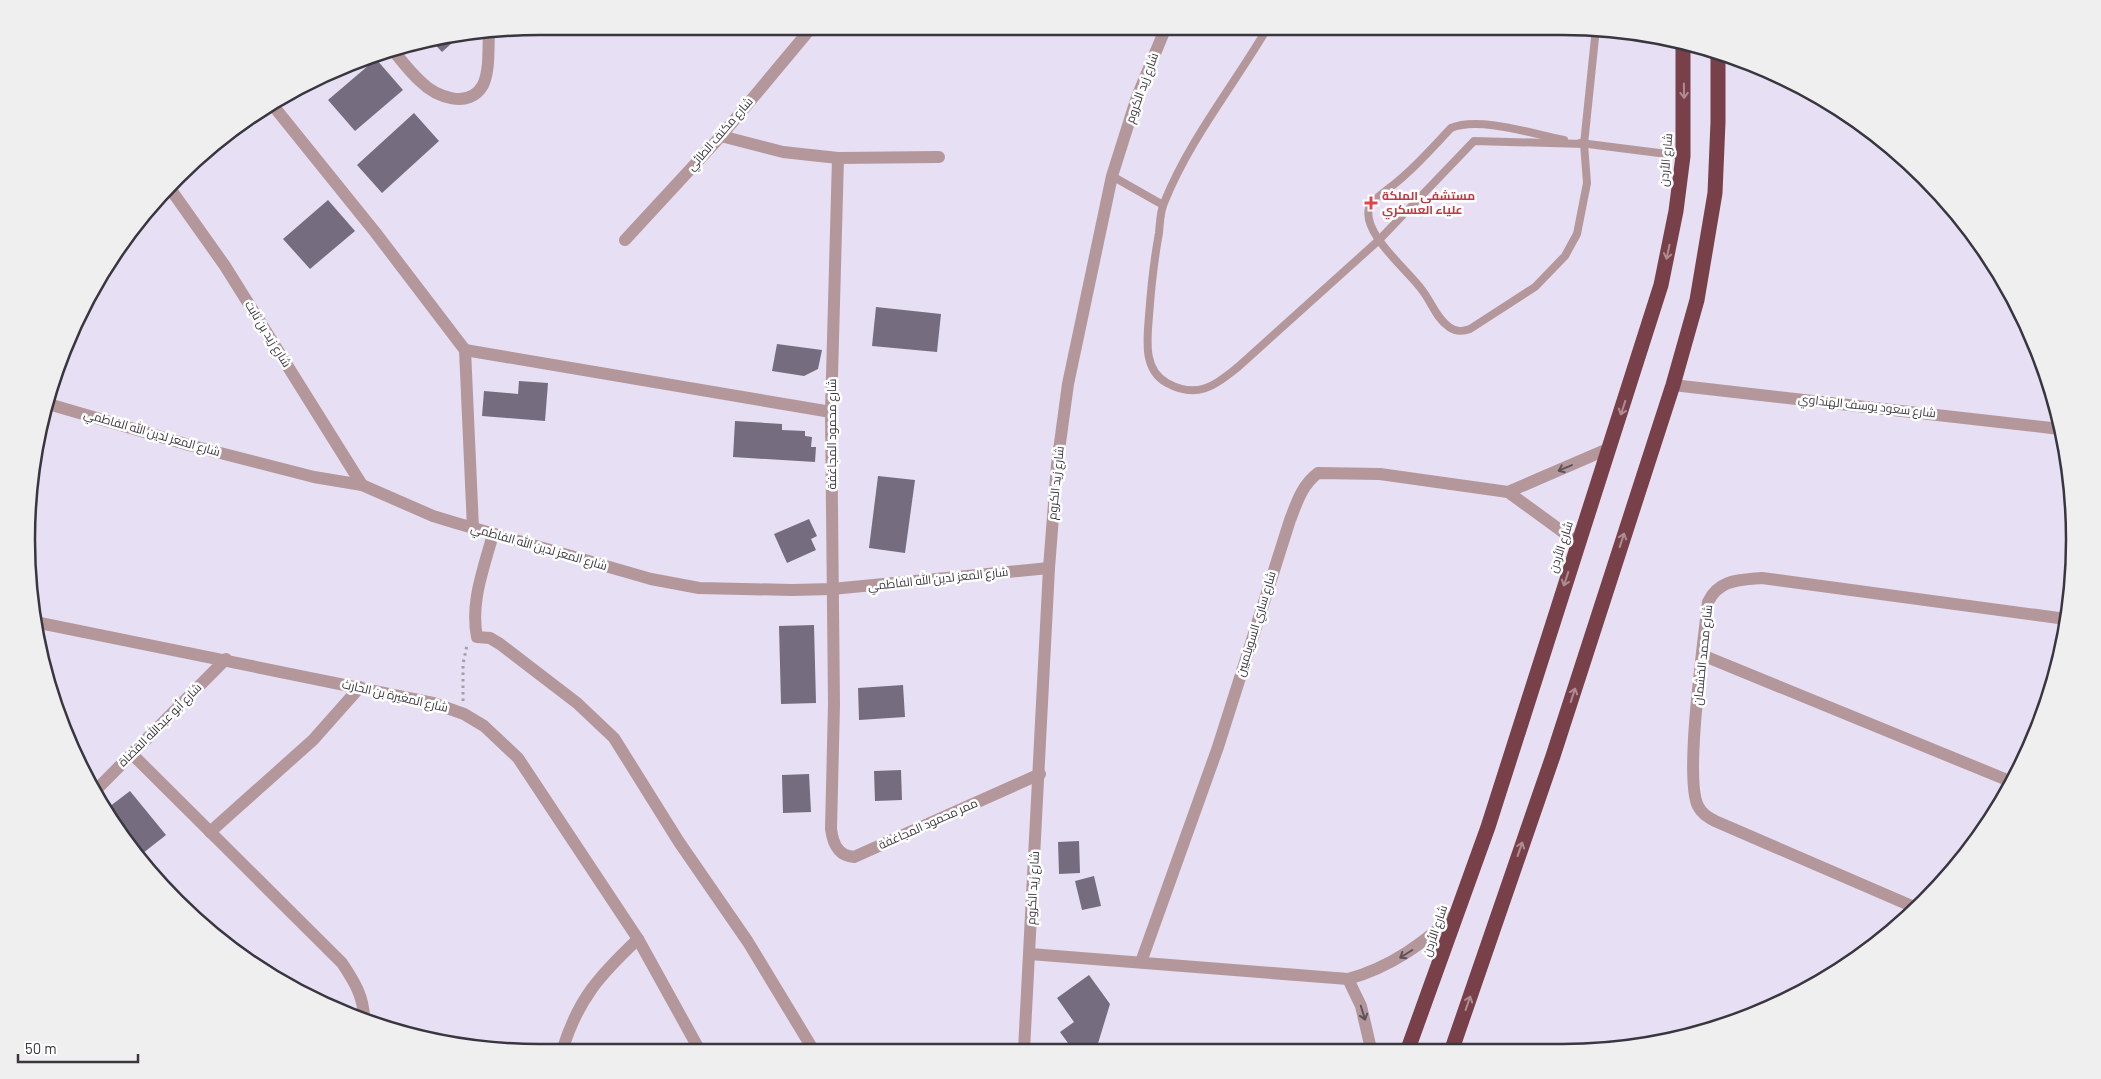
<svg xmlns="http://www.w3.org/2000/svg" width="2101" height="1079" font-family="Barlow,Cairo,sans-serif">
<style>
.building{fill:#756d7f}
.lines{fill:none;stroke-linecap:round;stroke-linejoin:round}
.path{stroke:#a39dac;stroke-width:3;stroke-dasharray:2.5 4;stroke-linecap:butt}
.lane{stroke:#b4979a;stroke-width:8}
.street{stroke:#b4979a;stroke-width:12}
.highway{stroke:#784049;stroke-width:15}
.oneway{stroke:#ae8c92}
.oneway2{stroke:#5f535a}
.health-dot{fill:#e0444e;stroke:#fff;stroke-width:2}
.labels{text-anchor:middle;stroke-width:5;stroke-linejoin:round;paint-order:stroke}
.street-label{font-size:12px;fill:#3a363f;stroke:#fff}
.health-label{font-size:12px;font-weight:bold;fill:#be3a42;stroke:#fff;text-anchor:start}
.rim{fill:none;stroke:#3a363f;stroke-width:2.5}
</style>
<rect width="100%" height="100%" fill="#e7dff3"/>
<g class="building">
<path d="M462 34 442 52 430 39 440 36Z"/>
<path d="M376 59 403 90 355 131 328 100Z"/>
<path d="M414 113 439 141 382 193 357 165Z"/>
<path d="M328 200 355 231 310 269 283 239Z"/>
<path d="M876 307 941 314 937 352 872 346Z"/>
<path d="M777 344 822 350 818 369 804 376 772 371Z"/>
<path d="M519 381 548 383 545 421 482 416 484 391 518 394Z"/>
<path d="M735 421 782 424V430L805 431V436L812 437 811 447H816L815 462 733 457Z"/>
<path d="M878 476 915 480 905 553 869 548Z"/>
<path d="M809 519 817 536 811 539 816 550 787 563 774 534Z"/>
<path d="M814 625 816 703 781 704 779 626Z"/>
<path d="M903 685 905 717 859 720 858 688Z"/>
<path d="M901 770 902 800 875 801 874 771Z"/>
<path d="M809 774 811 812 783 813 782 775Z"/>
<path d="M130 791 166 835 138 857 113 824 105 810Z"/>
<path d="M1079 841 1080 873 1059 874 1058 842Z"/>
<path d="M1094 876 1101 906 1082 910 1075 881Z"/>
<path d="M1089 975 1110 1004 1096 1050H1073L1060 1032 1074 1022 1057 998Z"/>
</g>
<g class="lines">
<path class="path" d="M463 701V664L467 645"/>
<g class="lane">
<path d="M1268 27C1234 85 1189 140 1164 203 1160 212 1160 223 1159 233 1154 260 1151 288 1149 316 1147 340 1143 370 1167 383 1198 400 1215 385 1238 367L1379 240 1474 141 1584 144"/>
<path d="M1564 140C1533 134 1479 116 1451 128 1431 149 1411 172 1388 189 1381 195 1372 200 1369 208 1362 234 1408 270 1422 290 1431 301 1436 318 1449 327 1456 332 1462 332 1470 329L1535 287 1565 256 1577 234 1587 183 1584 144 1596 28"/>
<path d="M1580 143 1683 156"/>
<path d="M1112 176 1163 205"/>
</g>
<g class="street">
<path d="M392 49C401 60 410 72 420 81 436 97 469 110 483 85 490 70 488 48 489 31"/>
<path d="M271 103 375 232 465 350 473 528"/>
<path d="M721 136 783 152 838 158 831 412 834 704 831 829C833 844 838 856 854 857L1040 774"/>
<path d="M838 158 939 157"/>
<path d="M169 187 225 266 362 485"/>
<path d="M625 240 721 136 812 27"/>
<path d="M465 350 831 412"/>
<path d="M1673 385 2060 429"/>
<path d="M45 403 189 445 314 477 362 485 433 516 456 523 651 579 699 588 792 590 832 589 1049 568"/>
<path d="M1508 492 1610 448"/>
<path d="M493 534C484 568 470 602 477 637L490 638 500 644 577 703 614 738 679 842 748 942 814 1051"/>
<path d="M35 622 433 703 464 714 484 726 518 758 638 939 700 1051"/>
<path d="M1702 655 2012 782"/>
<path d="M132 754 342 963C354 981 364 997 364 1019"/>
<path d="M95 791 226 659"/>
<path d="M210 832 313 740 360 687"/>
<path d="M1914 907 1715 821C1708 817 1702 814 1698 806 1684 779 1704 639 1708 602 1719 579 1740 580 1762 578L2066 619"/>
<path d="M1030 954 1348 979C1392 967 1423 943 1457 913"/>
<path d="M1141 962 1218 747 1290 520C1297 502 1302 485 1318 473L1380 474 1508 492 1578 543"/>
<path d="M1348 979 1361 1006 1371 1049"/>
<path d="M1024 1050 1049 568 1057 465 1068 384 1112 176 1137 97 1166 27"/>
<path d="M562 1051C578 999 599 976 638 939"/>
</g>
<g class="highway">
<path d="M1408 1049 1488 827 1661 285 1676 211 1683 156V42"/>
<path d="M1452 1049 1553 756 1673 385 1697 300 1715 193 1718 122V53"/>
</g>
</g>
<defs><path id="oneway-shaft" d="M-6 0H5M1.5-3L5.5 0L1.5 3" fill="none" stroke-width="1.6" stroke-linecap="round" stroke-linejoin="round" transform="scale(1.25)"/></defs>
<g class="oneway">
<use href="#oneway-shaft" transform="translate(1684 91) rotate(89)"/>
<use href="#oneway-shaft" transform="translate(1668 252) rotate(102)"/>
<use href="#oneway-shaft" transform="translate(1623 408) rotate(108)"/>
<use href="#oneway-shaft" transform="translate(1622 540) rotate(-72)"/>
<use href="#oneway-shaft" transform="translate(1566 579) rotate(108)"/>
<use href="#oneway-shaft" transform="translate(1573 695) rotate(-72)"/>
<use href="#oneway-shaft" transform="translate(1520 849) rotate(-71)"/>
<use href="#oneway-shaft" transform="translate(1468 1003) rotate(-71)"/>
</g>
<g class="oneway2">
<use href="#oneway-shaft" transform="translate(1565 468) rotate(157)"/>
<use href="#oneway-shaft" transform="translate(1406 954) rotate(148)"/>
<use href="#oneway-shaft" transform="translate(1363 1013) rotate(73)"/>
</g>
<path class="health-dot" d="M1368.5 195.5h5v5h5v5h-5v5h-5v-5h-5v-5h5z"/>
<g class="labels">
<g class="street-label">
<text transform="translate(1142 88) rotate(-70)" y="4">شارع زيد الكروم</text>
<text transform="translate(720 134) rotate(-49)" y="4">شارع مكنف الطائي</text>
<text transform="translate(1666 160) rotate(-85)" y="4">شارع الأردن</text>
<text transform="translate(268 334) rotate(58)" y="4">شارع زيد بن ثابت</text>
<text transform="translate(1867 406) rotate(6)" y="4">شارع سعود يوسف الهنداوي</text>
<text transform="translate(152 433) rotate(16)" y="4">شارع المعز لدين الله الفاطمي</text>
<text transform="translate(832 434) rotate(-90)" y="4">شارع محمود المجاغفة</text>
<text transform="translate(1056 483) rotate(-84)" y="4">شارع زيد الكروم</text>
<text transform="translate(539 547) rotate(16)" y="4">شارع المعز لدين الله الفاطمي</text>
<text transform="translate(1561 547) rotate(-72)" y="4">شارع الأردن</text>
<text transform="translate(938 579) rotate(-6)" y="4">شارع المعز لدين الله الفاطمي</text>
<text transform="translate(1256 624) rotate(-73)" y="4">شارع ساري السويلميين</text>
<text transform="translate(1703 655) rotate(-84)" y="4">شارع محمد الخشمان</text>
<text transform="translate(395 696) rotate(13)" y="4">شارع المغيرة بن الحارث</text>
<text transform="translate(160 725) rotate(-45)" y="4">شارع أبو عبدالله القضاة</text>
<text transform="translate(928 824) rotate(-24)" y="4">ممر محمود المجاغفة</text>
<text transform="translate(1033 888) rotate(-87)" y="4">شارع زيد الكروم</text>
<text transform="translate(1435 931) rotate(-71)" y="4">شارع الأردن</text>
</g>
<g class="health-label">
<text x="1382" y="200">مستشفى الملكة<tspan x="1382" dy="14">علياء العسكري</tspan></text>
</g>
</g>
<path d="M0 0H2101V1079H0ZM539 35H1562A504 504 0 0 1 2066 539V540A504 504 0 0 1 1562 1044H539A504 504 0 0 1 35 540V539A504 504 0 0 1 539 35Z" fill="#efeff0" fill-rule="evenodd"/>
<path class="rim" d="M539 35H1562A504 504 0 0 1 2066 539V540A504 504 0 0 1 1562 1044H539A504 504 0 0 1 35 540V539A504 504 0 0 1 539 35Z"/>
<path d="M18 1054v8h120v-8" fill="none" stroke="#3a363f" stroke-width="2.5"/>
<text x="25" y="1054" font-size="15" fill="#3a363f" stroke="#ffffff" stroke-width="4" paint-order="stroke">50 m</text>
</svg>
